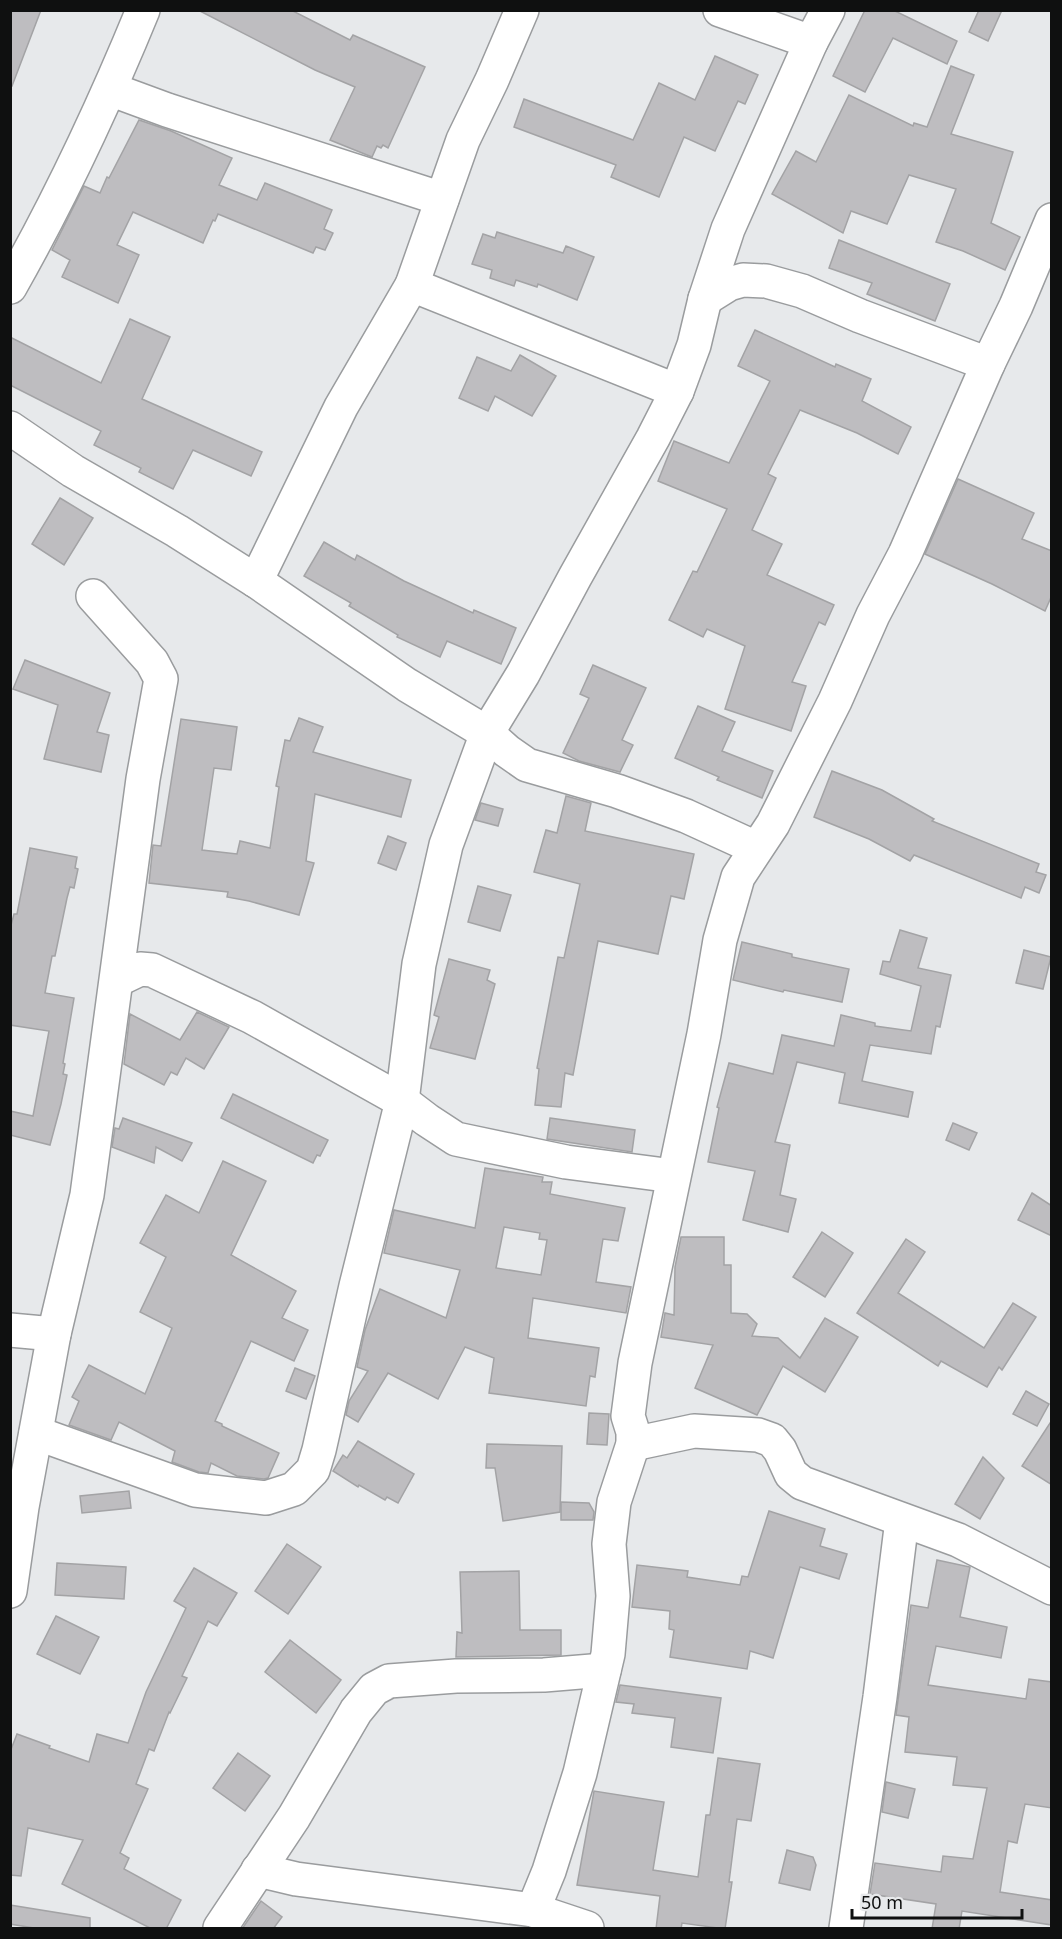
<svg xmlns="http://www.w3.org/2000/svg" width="1062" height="1939" font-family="'Noto Sans',sans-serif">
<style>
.building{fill:#bebdc0;stroke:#a3a3a5;stroke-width:1.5;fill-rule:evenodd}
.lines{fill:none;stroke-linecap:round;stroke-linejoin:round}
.minor-casing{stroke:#9a9c9e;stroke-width:36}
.minor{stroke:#fff;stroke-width:33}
</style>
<rect width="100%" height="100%" fill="#e7e9eb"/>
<g class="building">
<path d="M10 10H41L12 86 10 85Z"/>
<path d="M198 10H291L350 40 353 35 425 67 388 148 383 145 381 148 377 146 372 157 330 140 355 87 315 70Z"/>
<path d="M865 10H893L957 41 947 64 893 38 865 92 833 76Z"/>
<path d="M979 10H1002L988 41 969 32Z"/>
<path d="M715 56 758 75 745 104 738 101 715 151 684 137 659 197 611 177 616 165 514 127 524 99 633 140 659 83 695 100Z"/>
<path d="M951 66 974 75 951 134 1013 152 991 223 1020 237 1005 270 963 251 936 242 956 189 909 175 887 224 851 211 843 233 772 194 796 151 816 162 849 95 913 126 914 123 927 127Z"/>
<path d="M139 120 171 131 232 158 219 185 257 200 265 183 332 210 324 229 333 233 325 250 316 247 313 253 218 214 215 221 213 220 203 243 133 212 117 245 139 255 118 303 62 277 70 260 52 250 84 186 100 193 107 177 109 178Z"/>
<path d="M497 232 563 253 566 246 594 257 577 300 538 284 537 287 516 280 514 286 490 278 492 270 472 264 483 234 495 238Z"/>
<path d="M839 240 950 284 935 321 867 294 872 283 829 268Z"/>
<path d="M130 319 170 337 142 399 262 452 251 476 193 450 173 489 139 472 141 468 94 445 101 431 10 385V337L101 383Z"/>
<path d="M755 330 835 367 836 364 871 379 862 401 911 427 898 454 857 433 800 410 768 474 776 478 752 530 782 544 767 575 834 605 825 625 819 622 792 682 806 686 791 731 725 709 745 646 707 629 703 637 669 620 693 571 697 572 727 509 658 481 674 441 729 463 770 381 738 366Z"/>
<path d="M520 355 556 376 532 416 495 396 488 411 459 398 477 357 511 371Z"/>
<path d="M958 479 1034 513 1022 539 1052 551V595L1045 611 992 584 925 554Z"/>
<path d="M60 498 93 518 64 565 32 544Z"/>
<path d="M324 542 355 560 357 555 404 581 473 613 474 610 516 628 501 664 447 641 440 657 397 637 398 635 349 606 351 603 304 576Z"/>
<path d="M25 660 110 693 97 732 109 735 101 772 44 759 58 705 13 689Z"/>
<path d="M593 665 646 688 622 740 633 745 620 772 579 761 563 753 589 698 580 694Z"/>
<path d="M698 706 735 722 722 751 773 771 762 798 717 780 719 777 675 758Z"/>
<path d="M299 718 323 727 313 752 411 780 401 817 315 794 306 861 314 863 299 915 249 901 227 897 228 892 149 883 153 845 161 846 181 719 237 727 231 770 214 768 202 850 237 854 240 841 270 848 279 787 276 786 285 740 290 741Z"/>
<path d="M832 771 882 790 934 819 932 821 1039 864 1036 872 1046 875 1039 893 1025 887 1021 898 914 855 910 861 869 839 814 817Z"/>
<path d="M566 796 591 803 585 831 694 854 684 899 671 896 658 954 598 941 573 1075 565 1073 561 1107 535 1105 539 1069 537 1068 558 957 564 958 580 884 534 872 546 830 557 833Z"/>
<path d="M481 803 503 809 498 826 475 820Z"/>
<path d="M388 836 406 843 396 870 378 863Z"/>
<path d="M30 848 77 857 75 868 78 869 74 888 70 887 67 898 55 956H52L45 993 74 998 63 1063 65 1064 63 1074 67 1075 61 1104 50 1145 10 1135V1111L33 1116 49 1031 10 1025V929L14 914H17Z"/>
<path d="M478 886 511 895 500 931 468 922Z"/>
<path d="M900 930 927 938 918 968 951 975 940 1027 936 1026 931 1054 870 1045 862 1081 913 1092 908 1117 839 1103 845 1073 797 1062 775 1142 790 1145 780 1195 796 1199 788 1232 743 1220 755 1171 708 1162 719 1108 717 1107 729 1063 773 1074 782 1035 834 1046 841 1015 875 1023V1026L911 1031 921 986 880 974 883 961 890 962Z"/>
<path d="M742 942 792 954V957L849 969 842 1002 784 990 783 992 733 980Z"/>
<path d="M1024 950 1051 957 1043 989 1016 983Z"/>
<path d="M449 959 490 970 487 980 495 984 475 1059 430 1048 439 1017 434 1015Z"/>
<path d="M197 1012 229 1027 204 1069 186 1058 177 1075 171 1072 164 1085 124 1064 130 1014 180 1040Z"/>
<path d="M233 1094 328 1140 320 1156 317 1155 313 1163 221 1118Z"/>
<path d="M123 1118 159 1131 192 1143 182 1161 156 1147 154 1163 112 1147 115 1128 119 1129Z"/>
<path d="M550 1118 635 1130 632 1152 547 1139Z"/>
<path d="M953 1123 977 1133 969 1150 946 1140Z"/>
<path d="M223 1161 266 1181 231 1255 296 1291 282 1318 308 1330 294 1361 251 1341 215 1421 222 1424V1426L279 1453 268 1478 264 1479 237 1476 211 1463 208 1473 199 1472 172 1462 175 1451 119 1422 111 1440 69 1425 79 1401 72 1397 89 1365 145 1394 172 1328 140 1312 166 1257 140 1243 166 1195 199 1213Z"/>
<path d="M485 1168 543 1177 542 1182H552L550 1194 625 1208 618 1241 603 1239 596 1282 631 1287 626 1313 533 1298 528 1338 599 1348 595 1377 590 1376 586 1406 489 1393 494 1358 465 1347 438 1399 388 1373 358 1422 346 1415 349 1401 368 1371 357 1367 365 1330 380 1289 446 1318 460 1270 384 1253 394 1210 475 1228ZM504 1227 540 1233 539 1239 547 1240 541 1275 496 1268Z"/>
<path d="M1032 1193 1052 1206V1236L1018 1220Z"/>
<path d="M822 1232 853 1253 825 1297 793 1277Z"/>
<path d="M681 1237H724V1265H731V1313L747 1314 757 1324 752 1336 778 1338 800 1358 825 1318 858 1337 825 1392 783 1366 757 1415 695 1388 713 1345 661 1337 665 1313 674 1315 675 1267Z"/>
<path d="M906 1239 925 1252 898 1293 984 1348 1013 1303 1036 1317 1002 1370 999 1367 987 1387 941 1361 938 1366 857 1313Z"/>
<path d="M295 1368 315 1376 306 1399 286 1391Z"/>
<path d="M1026 1391 1049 1404 1037 1426 1013 1414Z"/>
<path d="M589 1413 609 1414 607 1445 587 1444Z"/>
<path d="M1052 1420V1485L1022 1466Z"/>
<path d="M358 1441 414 1474 398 1503 387 1497 385 1500 359 1485 358 1487 333 1471 343 1455 347 1458Z"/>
<path d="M487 1444 562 1446 560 1512 503 1521 495 1468H486Z"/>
<path d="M983 1457 1004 1478 980 1519 955 1504Z"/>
<path d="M129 1491 131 1508 82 1513 80 1496Z"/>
<path d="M561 1502 589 1503 594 1512 593 1520H561Z"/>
<path d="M769 1511 825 1529 820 1546 847 1554 839 1579 800 1567 773 1658 750 1651 747 1669 670 1657 674 1630 669 1629 670 1611 632 1607 637 1565 688 1571 687 1577 740 1585 742 1576 748 1577Z"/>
<path d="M287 1544 321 1567 288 1614 255 1591Z"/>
<path d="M937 1560 970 1567 960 1617 1007 1627 1001 1658 936 1646 928 1685 1026 1699 1029 1679 1052 1682V1808L1025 1804 1017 1843 1008 1841 1000 1892 1052 1900V1925L962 1911 959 1929H932L936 1904 870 1894 875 1863 941 1872 943 1856 973 1859 987 1788 953 1785 957 1757 905 1752 909 1717 896 1715 911 1605 928 1608Z"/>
<path d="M57 1563 126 1567 124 1599 55 1595Z"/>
<path d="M194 1568 237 1593 217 1626 208 1621 182 1676 187 1678 170 1713 169 1712 154 1751 149 1749 136 1784 148 1789 120 1853 129 1858 124 1869 181 1900 166 1929H152L62 1884 83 1840 28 1828 21 1876 10 1875V1752L17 1734 50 1746 49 1748 89 1762 97 1734 128 1743 146 1692 186 1608 174 1601Z"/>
<path d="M519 1571 520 1630H561V1655L456 1657 457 1632 462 1633 460 1572Z"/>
<path d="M56 1616 99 1637 80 1674 37 1654Z"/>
<path d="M290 1640 341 1680 316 1713 265 1672Z"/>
<path d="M620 1685 721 1698 713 1753 671 1747 675 1718 632 1713 634 1704 616 1702Z"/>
<path d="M238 1753 270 1776 245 1811 213 1788Z"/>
<path d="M718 1758 760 1764 751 1821 737 1819 729 1882H732L725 1929 682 1923 681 1929H656L660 1896 577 1885 594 1791 664 1802 653 1870 698 1877 706 1815H710Z"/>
<path d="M886 1782 915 1789 908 1818 882 1812Z"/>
<path d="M787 1850 813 1857 816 1865 810 1890 779 1883Z"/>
<path d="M261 1901 282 1917 273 1929H242Z"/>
<path d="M10 1905 90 1918V1929H40L10 1924Z"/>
</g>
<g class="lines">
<g class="minor-casing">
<g id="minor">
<path d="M720 10 811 42"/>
<path d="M110 89 167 110 442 199"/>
<path d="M412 285 677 391"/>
<path d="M10 287C61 197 104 105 143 10"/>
<path d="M705 299 729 284 743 280 766 281 802 291 860 316 988 364"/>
<path d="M10 428 73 471 177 531 256 581 407 685 487 733 507 751 527 765 617 791 686 816 756 848"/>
<path d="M256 581 341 407 412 285 463 140 492 80 522 10"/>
<path d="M117 980 140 969 152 970 252 1017 402 1101 427 1120 456 1139 566 1162 673 1176"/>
<path d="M10 1330 54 1334"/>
<path d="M36 1433 195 1490 266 1498 294 1489 313 1470 319 1450 356 1286 402 1101 419 964 446 845 487 733 523 674 575 577 653 438 677 391 694 345 705 299 728 229 811 42 828 10"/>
<path d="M633 1444 694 1431 758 1435 772 1440 780 1450 791 1474 802 1483 958 1540 1052 1588"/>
<path d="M10 1591 22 1507 54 1334 87 1195 143 779 161 679 152 662 93 596"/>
<path d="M258 1870 296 1879 533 1910 587 1928"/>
<path d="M533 1910 549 1871 580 1773 608 1654 613 1596 609 1544 614 1502 633 1444V1432L628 1416 635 1363 704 1034 720 940 738 877 773 824 835 701 873 615 905 554 988 364 1016 306 1052 220"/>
<path d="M220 1928 294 1817 356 1711 374 1689 389 1681 456 1676 544 1675 604 1670"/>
<path d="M846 1928 880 1697 902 1520"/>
</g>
</g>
<use href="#minor" class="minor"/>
</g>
<rect width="1062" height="1939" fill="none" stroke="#0f1010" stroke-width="24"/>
<path d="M852 1909v9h170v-9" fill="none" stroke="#0f1010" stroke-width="3"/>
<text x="861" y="1909" font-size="18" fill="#0f1010" stroke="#e7e9eb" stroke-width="4.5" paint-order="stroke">50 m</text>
</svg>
